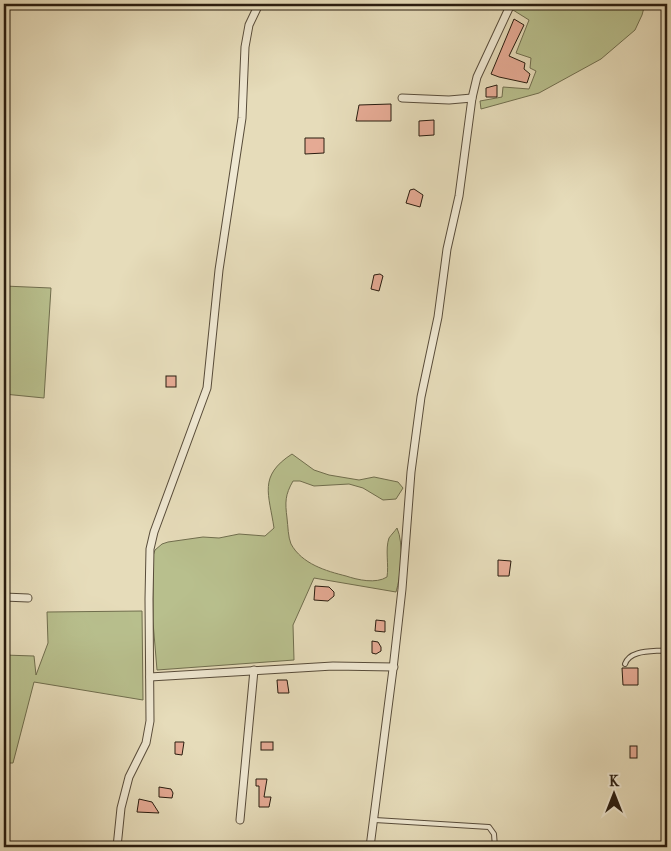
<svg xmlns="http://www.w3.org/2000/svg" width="671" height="851" font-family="'IM FELL Great Primer',serif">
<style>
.green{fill:#b8bf8d;stroke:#706e4e}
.building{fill:#e5aa94;stroke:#291c0f}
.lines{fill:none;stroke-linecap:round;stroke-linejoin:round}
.service-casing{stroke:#584c3a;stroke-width:6}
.minor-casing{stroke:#584c3a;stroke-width:9}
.service{stroke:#efe8d2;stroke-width:4}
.minor{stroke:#efe8d2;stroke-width:7}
</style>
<rect width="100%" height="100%" fill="#e6dcba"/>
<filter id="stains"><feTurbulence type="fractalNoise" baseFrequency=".004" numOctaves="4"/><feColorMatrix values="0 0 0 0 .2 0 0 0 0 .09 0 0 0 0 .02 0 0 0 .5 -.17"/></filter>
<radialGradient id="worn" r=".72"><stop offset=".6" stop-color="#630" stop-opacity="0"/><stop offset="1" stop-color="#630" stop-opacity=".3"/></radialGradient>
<g class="green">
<path d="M516 4H645L642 15 635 30 601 59 539 93 481 109 480 101 502 97 503 87 529 89 536 71 530 68 531 58 516 53 529 20 513 10Z"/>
<path d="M4 286 51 288 44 398 4 394Z"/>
<path d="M292 454 314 470 329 475 359 480 374 477 398 482 403 488 396 499 383 500 363 488 349 484 314 486 300 481H293C285 495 285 502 287 518 288 526 288 537 291 544 302 564 326 571 346 576 358 580 376 584 387 577 389 565 385 549 389 538 391 535 395 531 397 528 404 543 401 576 396 592L314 578 293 625 294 660 157 670 153 622V556L155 550 162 544 168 542 203 537 219 538 239 534 265 536 274 528C269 494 258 476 292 454Z"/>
<path d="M142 611 143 700 34 682 13 763H4V655L34 656 36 675 48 643 47 612Z"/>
</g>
<g class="building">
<path d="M514 19 524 25 509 56 525 63 524 69 530 74 527 83 499 77 491 74Z"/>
<path d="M497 85V97H486V88Z"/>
<path d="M391 104V121H356L359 105Z"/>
<path d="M434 120V135L419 136V121Z"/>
<path d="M305 138H324V153L305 154Z"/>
<path d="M414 189 423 195 420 207 406 203 410 190Z"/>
<path d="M380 274 383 276 379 291 371 289 374 275Z"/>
<rect x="166" y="376" width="10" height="11"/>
<path d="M498 560 511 561 509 576H498Z"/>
<path d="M315 586 329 587 334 592V596L328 601 314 600Z"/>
<path d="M376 620 385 621V632L375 631Z"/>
<path d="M372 641 378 642 381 647V651L376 654 372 653Z"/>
<path d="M622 668H638V685H623Z"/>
<path d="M277 680H287L289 693H278Z"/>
<path d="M175 742H184L182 755 175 754Z"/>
<rect x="261" y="742" width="12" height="8"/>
<rect x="630" y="746" width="7" height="12"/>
<path d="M256 779H267L264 797H271L269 807H259V786H256Z"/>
<path d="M159 787 171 789 173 793 172 798 159 797Z"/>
<path d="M139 799 152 802 159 813 137 812Z"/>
</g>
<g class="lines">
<g class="service-casing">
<g id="service">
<path d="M625 664C630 649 654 652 667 650"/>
<path d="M375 820 489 827 494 834 495 847"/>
</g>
</g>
<g class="minor-casing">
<g id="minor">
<path d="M402 98 449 100 472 98"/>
<path d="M4 597 28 598"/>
<path d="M150 677 333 666 394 667"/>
<path d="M240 820 254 670"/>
<path d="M117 847 121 808 129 777 146 743 150 721 149 599 150 549 154 532 207 388 219 270 242 118 245 47 249 25 259 4"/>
<path d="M370 847 393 669 402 589 411 472 421 397 438 317 447 249 459 196 472 98 477 77 511 4"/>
</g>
</g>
<use href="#service" class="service"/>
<use href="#minor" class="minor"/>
</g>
<rect width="671" height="851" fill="none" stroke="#e6dcba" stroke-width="20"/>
<rect x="5" y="5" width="661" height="841" fill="none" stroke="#291c0f" stroke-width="2.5"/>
<rect x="10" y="10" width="651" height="831" fill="none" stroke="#291c0f"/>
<g transform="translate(614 794)" stroke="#efe8d2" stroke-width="4" paint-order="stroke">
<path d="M0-4L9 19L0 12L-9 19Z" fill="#291c0f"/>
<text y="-8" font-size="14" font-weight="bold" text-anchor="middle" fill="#291c0f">K</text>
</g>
<rect width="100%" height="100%" filter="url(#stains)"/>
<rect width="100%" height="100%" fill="url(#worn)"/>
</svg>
